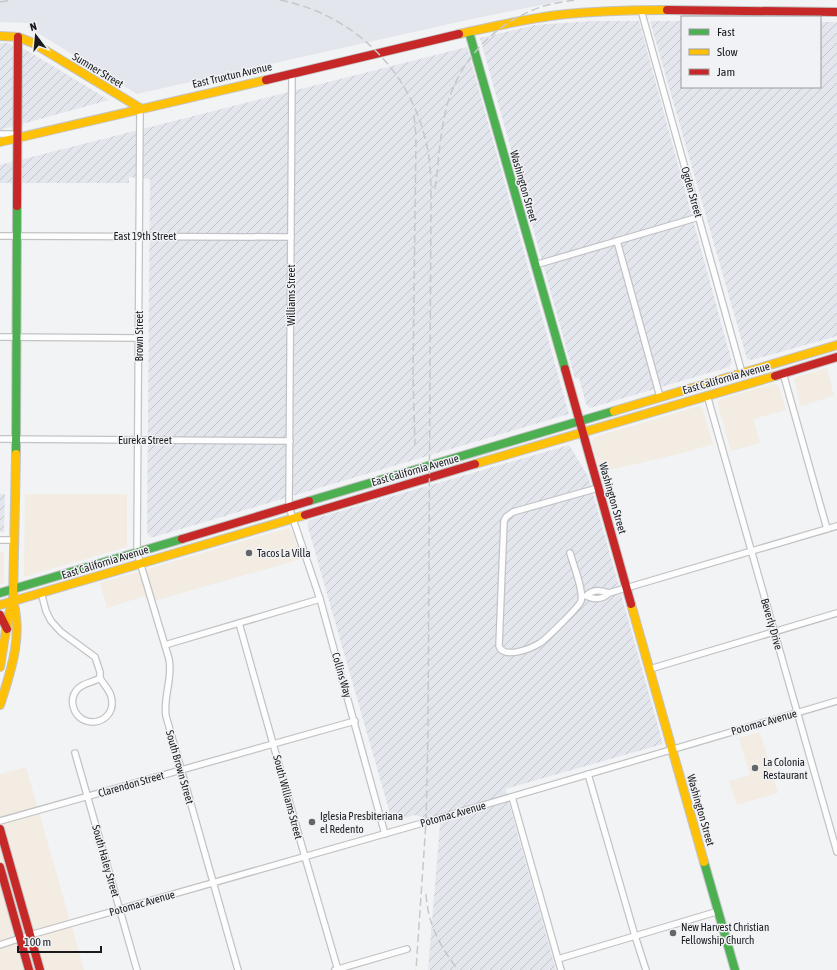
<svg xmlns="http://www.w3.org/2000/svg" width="837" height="970" font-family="'Asap Condensed',sans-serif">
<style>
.commercial{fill:#f3ece2}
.industrial{fill:url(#industrial-furrows)}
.built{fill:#e4e6ed}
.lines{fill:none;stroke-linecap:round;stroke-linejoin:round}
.street-casing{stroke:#c2c3c5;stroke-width:8}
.fast-casing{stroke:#c2c3c5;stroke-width:10}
.slow-casing{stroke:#c2c3c5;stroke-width:10}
.jam-casing{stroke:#c2c3c5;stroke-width:10}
.street{stroke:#fdfdfe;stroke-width:5.5}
.fast{stroke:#4caf50;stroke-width:8}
.slow{stroke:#ffc107;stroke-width:8}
.jam{stroke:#c62828;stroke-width:8}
.rail{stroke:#c7c8c9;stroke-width:1.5;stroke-dasharray:8 4;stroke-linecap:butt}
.poi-dot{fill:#656668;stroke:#f0f2f6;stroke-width:1.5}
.labels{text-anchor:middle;stroke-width:3;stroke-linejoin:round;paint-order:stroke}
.street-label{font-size:11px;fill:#1a1a1c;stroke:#f0f2f6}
.poi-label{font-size:11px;fill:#1a1a1c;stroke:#f0f2f6;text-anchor:start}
</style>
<defs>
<pattern id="industrial-furrows" width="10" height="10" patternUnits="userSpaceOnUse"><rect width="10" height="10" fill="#e4e6ed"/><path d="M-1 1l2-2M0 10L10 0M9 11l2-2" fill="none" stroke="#c3c5cb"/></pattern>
</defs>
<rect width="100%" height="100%" fill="#f1f3f5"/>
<g class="commercial">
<path d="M827 368 834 396 801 406 794 379 797 377Z"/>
<path d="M773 384H776L779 387 786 410 753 419 760 443 731 451 718 405V401L721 399Z"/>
<path d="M699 406 703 409 713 444 679 454 600 472 592 443 593 440 595 437Z"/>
<path d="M25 494H127V547L24 577Z"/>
<path d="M288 528 292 531 301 559 157 600 142 597 107 608 100 583Z"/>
<path d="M0 552H4V583L0 584Z"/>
<path d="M760 732 778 793 737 805 729 781 750 775 739 738Z"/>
<path d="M26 767 84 970H0V774Z"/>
</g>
<g class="industrial">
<path d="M592 21H639L732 363 729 367 590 408 586 404 579 378 575 379 480 38 535 25Z"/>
<path d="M650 21H682V87H820V22H837V336L752 360 747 359Z"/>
<path d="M0 43H8L28 51 109 100 0 130Z"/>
<path d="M467 47 569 414 154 537H150L147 532 150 179 129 177V183H0V165Z"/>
<path d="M569 445 588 476 663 744 505 789 556 970H428L440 824 415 815 397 820H394L391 817 307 524 310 520Z"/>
<path d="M0 494H5L4 532H0Z"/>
</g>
<path class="built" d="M0 0H566L467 20 137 94 28 27V23L0 22Z"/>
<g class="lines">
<g class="street-casing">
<g id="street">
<path d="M641 10 742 373"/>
<path d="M292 73 289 507 320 599 385 834"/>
<path d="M140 108 137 552 169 659C173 679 163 696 166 716L238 970"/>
<path d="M0 134H12L18 137"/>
<path d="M0 236 291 237"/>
<path d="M617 241 660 397"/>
<path d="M535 265 699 217"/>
<path d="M0 337 139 338"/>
<path d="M783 373 827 529"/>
<path d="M707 395 837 852"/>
<path d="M0 439 290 441"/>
<path d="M0 540H14"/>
<path d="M570 553C573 564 584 591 581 601 579 607 546 639 540 643 532 648 504 660 499 646L504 521 506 517 513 512 598 488"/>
<path d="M41 592 46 611 51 621 61 632 95 657 100 672V678"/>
<path d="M609 593C600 590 593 589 586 596 595 600 602 600 609 593L837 526"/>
<path d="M239 623 305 857 338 970"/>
<path d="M165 645 320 599"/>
<path d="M650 669 837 613"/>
<path d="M100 678C103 684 109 689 111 696 119 723 80 733 73 706 72 701 73 695 76 691 81 683 92 683 100 678Z"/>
<path d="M75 753 137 970"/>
<path d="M588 774 635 936 646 970"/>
<path d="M512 797 561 970"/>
<path d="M0 821 355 721"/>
<path d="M0 945 30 935 426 822 837 701"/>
<path d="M558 959 719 911"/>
<path d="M335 970 407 949"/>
</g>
</g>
<g class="fast-casing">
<g id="fast">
<path d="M469 32 565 369"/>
<path d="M16 454 17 206"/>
<path d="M309 501 614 411"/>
<path d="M0 593 182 539"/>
<path d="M704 862 735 970"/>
</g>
</g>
<g class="slow-casing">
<g id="slow">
<path d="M459 34C491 27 524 19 558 15 594 11 631 10 667 10"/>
<path d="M0 36 18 37 33 43 140 108"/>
<path d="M0 142 266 80"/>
<path d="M614 411 837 345"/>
<path d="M475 464 775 376"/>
<path d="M631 604 704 862"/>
<path d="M0 605 305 515"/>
<path d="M0 667 8 617 13 601 16 454"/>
<path d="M0 705C11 671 23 636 13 601"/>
</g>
</g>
<g class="jam-casing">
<g id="jam">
<path d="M667 10 837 12"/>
<path d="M266 80 459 34"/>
<path d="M17 206 18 37"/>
<path d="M565 369 631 604"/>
<path d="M775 376 837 357"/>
<path d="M305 515 475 464"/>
<path d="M182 539 309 501"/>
<path d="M0 615 7 629"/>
<path d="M0 829 40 970"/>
<path d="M0 867 29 970"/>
</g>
</g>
<use href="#street" class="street"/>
<use href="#fast" class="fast"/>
<use href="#slow" class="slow"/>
<use href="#jam" class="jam"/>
<g class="rail">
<path d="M280 0C350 14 405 65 424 134 430 154 431 174 431 195L428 733 426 822 416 970"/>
<path d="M0 2 12 0"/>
<path d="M414 115 416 136 413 376 415 445"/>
<path d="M435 189C439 160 440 129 448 102 462 56 499 20 544 6 555 3 566 1 577 0"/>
<path d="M426 894C428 925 440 946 458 970"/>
</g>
</g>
<g class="poi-dot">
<circle cx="249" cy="553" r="4"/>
<circle cx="755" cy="768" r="4"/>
<circle cx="312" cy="822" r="4"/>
<circle cx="673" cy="933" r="4"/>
</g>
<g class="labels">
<g class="street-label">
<text transform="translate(98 70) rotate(31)" y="4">Sumner Street</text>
<text transform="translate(232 75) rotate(-13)" y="4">East Truxtun Avenue</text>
<text transform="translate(524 186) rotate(74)" y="4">Washington Street</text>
<text transform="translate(692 192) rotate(74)" y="4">Ogden Street</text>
<text x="145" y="240">East 19th Street</text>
<text transform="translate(291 295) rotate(-90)" y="4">Williams Street</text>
<text transform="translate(139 336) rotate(-90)" y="4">Brown Street</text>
<text transform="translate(726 378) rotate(-16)" y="4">East California Avenue</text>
<text x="145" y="444">Eureka Street</text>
<text transform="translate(415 470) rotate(-16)" y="4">East California Avenue</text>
<text transform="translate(613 498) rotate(74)" y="4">Washington Street</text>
<text transform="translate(105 562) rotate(-17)" y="4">East California Avenue</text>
<text transform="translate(772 624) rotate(74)" y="4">Beverly Drive</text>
<text transform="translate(342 675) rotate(74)" y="4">Collins Way</text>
<text transform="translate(764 722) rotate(-16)" y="4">Potomac Avenue</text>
<text transform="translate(180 767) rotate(74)" y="4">South Brown Street</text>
<text transform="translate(131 784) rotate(-16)" y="4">Clarendon Street</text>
<text transform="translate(288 797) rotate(75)" y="4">South Williams Street</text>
<text transform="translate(701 810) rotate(74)" y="4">Washington Street</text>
<text transform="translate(453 814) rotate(-16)" y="4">Potomac Avenue</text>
<text transform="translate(106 861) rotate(74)" y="4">South Haley Street</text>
<text transform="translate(142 903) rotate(-16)" y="4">Potomac Avenue</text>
</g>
<g class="poi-label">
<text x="257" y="557">Tacos La Villa</text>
<text x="763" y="766">La Colonia<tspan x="763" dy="13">Restaurant</tspan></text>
<text x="320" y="820">Iglesia Presbiteriana<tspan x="320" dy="13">el Redento</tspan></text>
<text x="681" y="931">New Harvest Christian<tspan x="681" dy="13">Fellowship Church</tspan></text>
</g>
</g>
<rect x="681" y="16" width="140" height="72" fill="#f0f2f6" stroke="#9a9c9f"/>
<rect x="689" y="29" width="20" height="6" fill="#4caf50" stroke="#9a9c9f"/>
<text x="717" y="36" font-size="12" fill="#1a1a1c">Fast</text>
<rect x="689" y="49" width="20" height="6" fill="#ffc107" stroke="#9a9c9f"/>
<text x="717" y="56" font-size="12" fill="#1a1a1c">Slow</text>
<rect x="689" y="69" width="20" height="6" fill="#c62828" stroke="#9a9c9f"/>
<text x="717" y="76" font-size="12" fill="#1a1a1c">Jam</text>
<g transform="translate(36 36) rotate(344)" stroke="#f0f2f6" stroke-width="3" paint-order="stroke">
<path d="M0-3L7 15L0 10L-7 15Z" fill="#1a1a1c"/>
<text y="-6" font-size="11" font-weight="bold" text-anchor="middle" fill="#1a1a1c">N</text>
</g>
<path d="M18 946v6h83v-6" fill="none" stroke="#1a1a1c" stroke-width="2"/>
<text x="24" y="946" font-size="12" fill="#1a1a1c" stroke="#f0f2f6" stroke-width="3" paint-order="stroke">100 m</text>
</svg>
